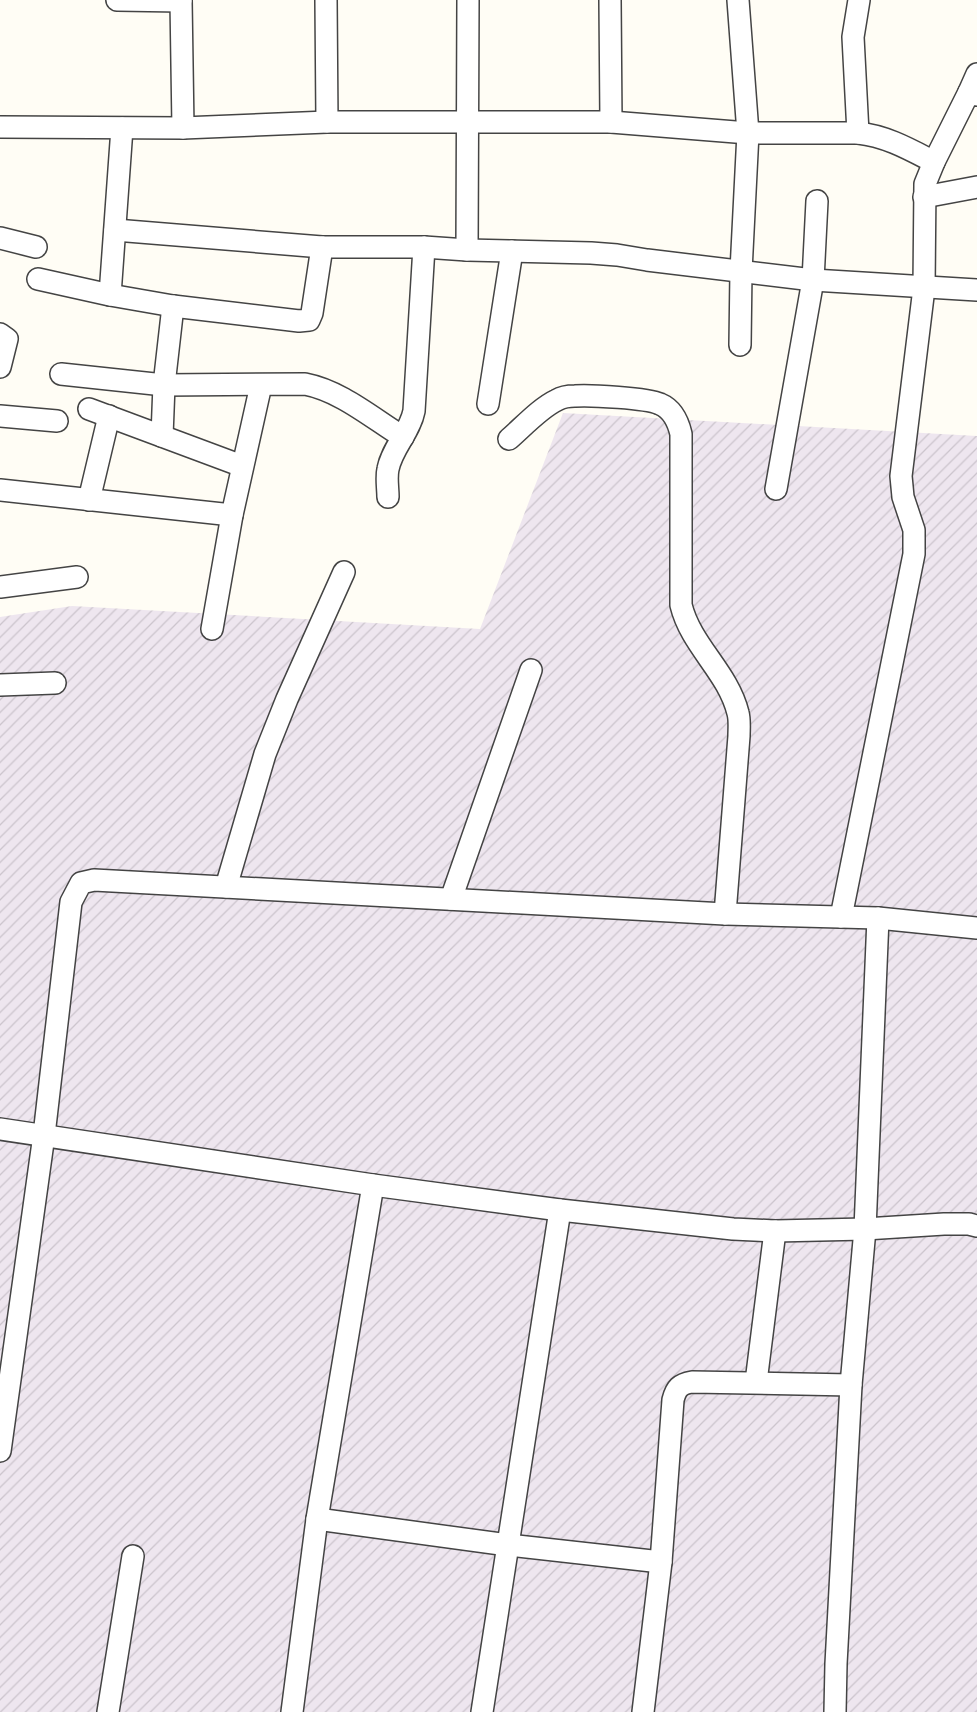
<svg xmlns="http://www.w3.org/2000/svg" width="977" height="1712" font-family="'Roboto Serif',serif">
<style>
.industrial{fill:url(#industrial-furrows)}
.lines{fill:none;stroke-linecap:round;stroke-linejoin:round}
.minor-casing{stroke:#444;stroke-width:24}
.minor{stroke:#fff;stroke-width:21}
</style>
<defs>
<pattern id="industrial-furrows" width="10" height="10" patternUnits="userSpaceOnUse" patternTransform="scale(1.25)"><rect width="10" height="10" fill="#eee6ef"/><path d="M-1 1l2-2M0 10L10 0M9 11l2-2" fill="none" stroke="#cbc4cc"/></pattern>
</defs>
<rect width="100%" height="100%" fill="#fffdf5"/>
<path class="industrial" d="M563 413 977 436V1712H0V617L72 606 480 629Z"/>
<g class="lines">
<g class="minor-casing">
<g id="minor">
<path d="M117 0 181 1"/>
<path d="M181 0 183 128"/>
<path d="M326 0 327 122"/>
<path d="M610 0 611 122"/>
<path d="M738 0 748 133 741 271 740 345"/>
<path d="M969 92 977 74"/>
<path d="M0 127 183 128 327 122H611L748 133H858C886 136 909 149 934 162"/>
<path d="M858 133 853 37 859 0"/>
<path d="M924 197 977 187"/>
<path d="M115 230 322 247H424L467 250 591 253 617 255 647 260 813 280 977 290"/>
<path d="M0 238 36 247"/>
<path d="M467 250 468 0"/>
<path d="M38 279 110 295 173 306 299 321 309 320 312 313 322 247"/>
<path d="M110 295 122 128"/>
<path d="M0 334 7 339 0 367"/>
<path d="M61 374 164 385 305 384C341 391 372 418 403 437"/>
<path d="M488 404 512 251"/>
<path d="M89 409 242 466"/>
<path d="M0 416 57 421"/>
<path d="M162 436 164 385 173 306"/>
<path d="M509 439C523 427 540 408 557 400 562 397 569 396 575 396 590 395 647 398 660 404 672 409 678 421 681 434V605C691 646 728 672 738 713 740 720 739 729 739 736L725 914"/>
<path d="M776 489 813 280 817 201"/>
<path d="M0 490 232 515"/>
<path d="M388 497C388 488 386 478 388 469 392 448 410 432 414 411L424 247"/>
<path d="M89 500 109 416"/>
<path d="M0 587 77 577"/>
<path d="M212 629 232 515 261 385"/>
<path d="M0 685 55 683"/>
<path d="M226 887 265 754 287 699 344 572"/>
<path d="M451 899 531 670"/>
<path d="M841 917 914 554V530L903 497 901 476 924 288 925 184 934 162 969 92 977 95"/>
<path d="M0 1129 373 1185 560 1210 733 1229 775 1231 865 1229 944 1224H969L977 1226"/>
<path d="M756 1382 775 1231"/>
<path d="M0 1451 44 1135 71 902 81 883 94 880 725 914 878 918 977 928"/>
<path d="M317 1519 508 1545 661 1562"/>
<path d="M108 1712 133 1556"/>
<path d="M292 1712 317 1519 373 1185"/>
<path d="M482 1712 560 1210"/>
<path d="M643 1712 661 1562 673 1400C676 1388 680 1384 692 1382L851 1385"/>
<path d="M835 1712 836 1664 851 1385 865 1229 878 918"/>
</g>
</g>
<use href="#minor" class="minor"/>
</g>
</svg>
